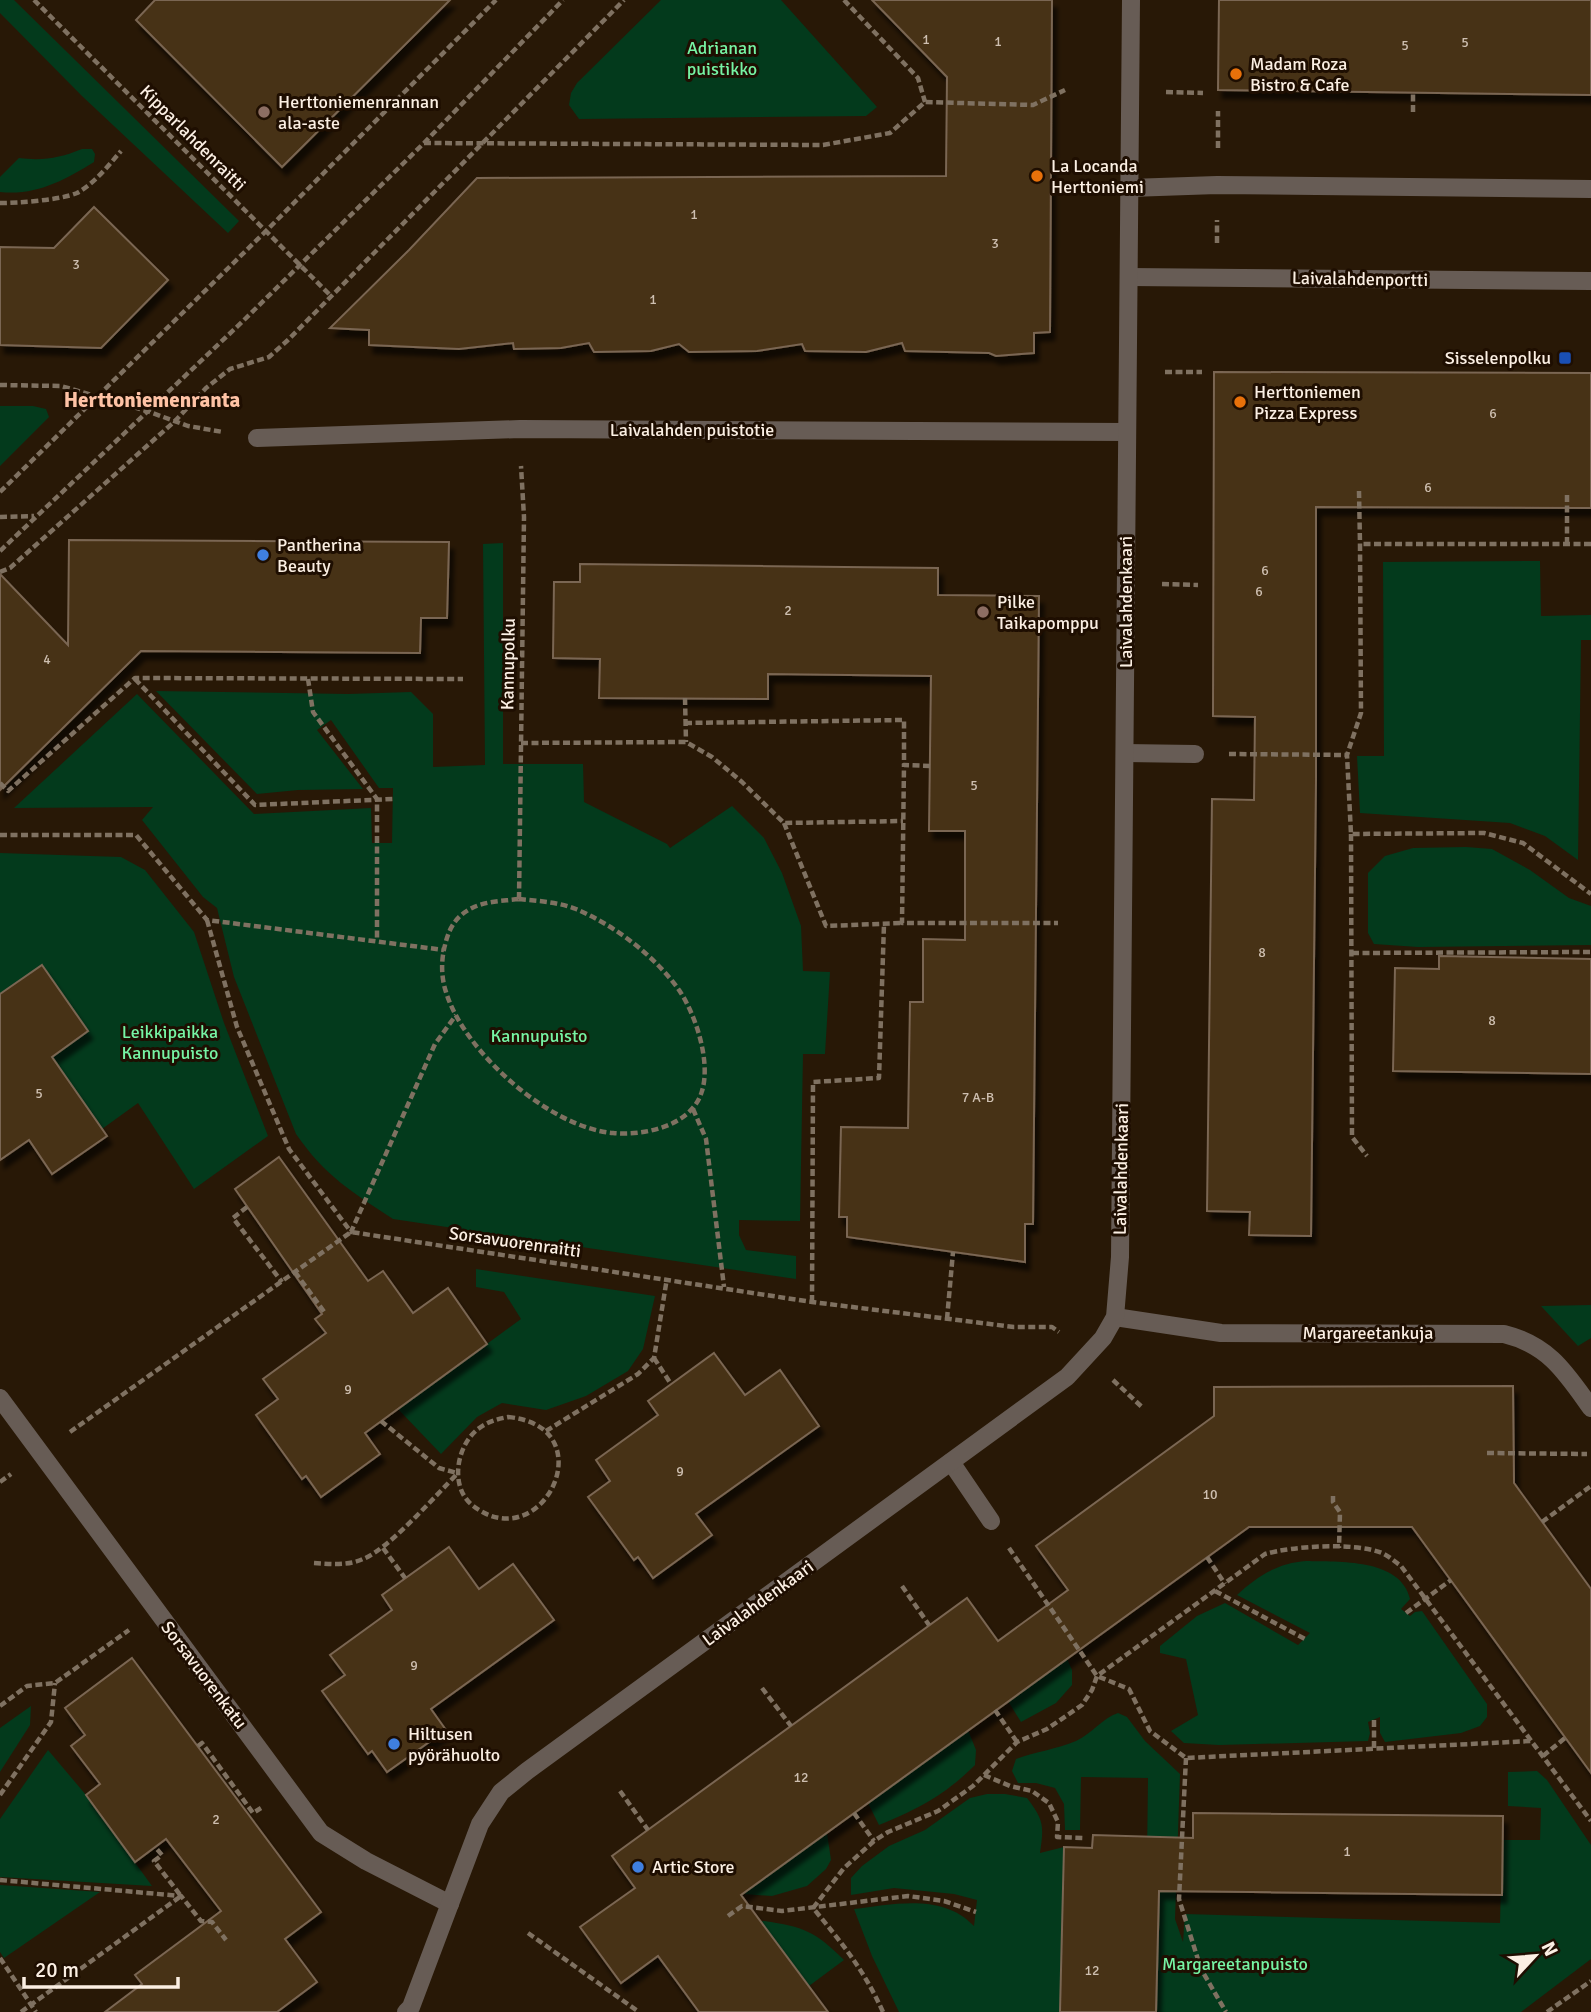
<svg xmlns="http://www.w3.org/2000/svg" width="1591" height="2012" font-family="Signika,sans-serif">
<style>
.green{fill:#033a1c}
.building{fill:#473016;stroke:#7a6652;stroke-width:2;filter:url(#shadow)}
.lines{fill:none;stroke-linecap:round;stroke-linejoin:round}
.path{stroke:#7f7161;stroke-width:4.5;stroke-dasharray:7 3.5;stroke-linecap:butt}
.minor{stroke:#675c55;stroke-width:18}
.food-dot{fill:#e8710a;stroke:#1e0e01;stroke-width:2.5}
.education-dot{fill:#8d6e63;stroke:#1e0e01;stroke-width:2.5}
.transit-dot{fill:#1a4fb4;stroke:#1e0e01;stroke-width:2.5}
.shop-dot{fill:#3f7fe0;stroke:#1e0e01;stroke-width:2.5}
.labels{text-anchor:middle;stroke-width:6;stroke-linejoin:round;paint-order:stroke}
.number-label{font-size:14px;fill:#cebfb0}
.park-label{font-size:18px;fill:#76f4a4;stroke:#1e0e01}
.poi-label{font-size:18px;fill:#fbefe3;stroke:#1e0e01;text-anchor:start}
.street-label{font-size:18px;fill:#fbefe3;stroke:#1e0e01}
.quarter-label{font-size:21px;font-weight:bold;fill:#fec2a5;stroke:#1e0e01}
</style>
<defs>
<filter id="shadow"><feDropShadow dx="4.5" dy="8" stdDeviation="2" flood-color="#0009"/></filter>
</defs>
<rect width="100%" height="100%" fill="#281806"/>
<g class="green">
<path d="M0 0H14L239 221 228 233 82 96 0 13Z"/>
<path d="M661 0H781L877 107 866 116 579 119 569 105 571 93 577 83Z"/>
<path d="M82 149H92L95 154 94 162C65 180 36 196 0 192V177L19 158C43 161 60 158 82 149Z"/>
<path d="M0 406H33L46 409 49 417 0 466Z"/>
<path d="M503 543V764H583L584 802 667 844 670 848 732 806 764 838 782 873 801 926 803 971 830 972 825 1054H803L800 1221 739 1220V1235L746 1250 796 1256V1279L393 1219C352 1192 325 1176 296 1134L234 977 217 908 203 897 142 820 153 807 14 808 137 694 254 814 371 808 372 843H392L393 788H379L331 720 317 730 363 789 298 790 257 794 156 691 348 694 411 692 433 714V767L485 765 483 544Z"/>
<path d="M1540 561 1541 616 1591 615V640H1581L1578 860 1545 836 1510 823 1360 813 1357 756H1384L1383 562Z"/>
<path d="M1466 847 1492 849 1530 870 1569 898 1591 906V945L1418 947 1374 944 1368 933V873L1385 856 1413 848Z"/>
<path d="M0 853 121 857 145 870 194 932 224 1023 268 1136 194 1189 138 1103 102 1129 52 1057 0 994Z"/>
<path d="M476 1269 655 1296 643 1349 628 1371 586 1396 546 1410 502 1403 477 1417 441 1454 398 1409 521 1319 504 1292 476 1287Z"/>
<path d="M1591 1305V1338L1578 1346 1541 1306Z"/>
<path d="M1306 1561C1338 1562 1401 1558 1410 1599L1401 1609 1410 1616 1415 1612 1422 1611 1487 1704V1717L1480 1726 1461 1733 1385 1742 1380 1733V1717L1368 1722 1370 1733 1368 1741 1219 1745 1184 1743 1171 1731 1198 1715 1186 1659 1160 1653V1646L1197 1616 1225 1603 1298 1645 1310 1633 1237 1595C1257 1576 1278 1563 1306 1561Z"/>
<path d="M1064 1652 1072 1670V1685L1056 1703 1021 1722 1008 1701Z"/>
<path d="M31 1706 30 1725 0 1772V1728Z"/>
<path d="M1118 1713 1127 1717 1145 1741 1180 1774 1175 1919 1183 1942 1185 1914 1500 1923 1502 1840H1540L1541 1808 1508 1806V1772L1537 1771 1547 1780 1591 1845V1959L1521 2012H1156L1147 1858 1148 1778 1081 1777 1080 1830H1065L1064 1804 1055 1788 1036 1783H1018L1012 1771 1016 1759C1035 1752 1057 1749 1076 1741 1093 1733 1101 1719 1118 1713Z"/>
<path d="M968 1730 976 1750 975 1765C945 1795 918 1809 879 1825L868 1803Z"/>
<path d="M48 1750 86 1795 152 1886 0 1877V1819Z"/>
<path d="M987 1794H1005L1027 1798C1044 1820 1044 1826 1040 1853L1064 1847 1060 2012H899L872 1956 854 1909C894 1904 943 1893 974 1926L977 1900 954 1894 894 1888 851 1895V1878L862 1866 889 1846 925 1830 970 1798Z"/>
<path d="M827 1833 831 1860 826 1869 807 1886 772 1896 743 1894Z"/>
<path d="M0 1885 100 1892 4 1958 0 1952Z"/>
<path d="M764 1921C804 1927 815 1931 844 1960L809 1986 784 1952 765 1966 736 1926Z"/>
</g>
<g class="building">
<path d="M155 0H450L282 167 136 20Z"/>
<path d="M872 0H1052L1050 332 1034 333V353L996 356 989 353 905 351 902 343 866 352 805 351 802 344 757 351 689 352 679 344 651 351 594 352 589 343 561 348 514 349 513 343 459 349 369 345V330L330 328 409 250 477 178 946 176 947 77Z"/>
<path d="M1219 0H1591V95L1218 90Z"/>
<path d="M94 207 168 280 101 348 0 345V247L54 248Z"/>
<path d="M1214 372 1591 373V508L1316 507V778L1311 1236 1249 1235 1250 1212 1207 1211 1212 799 1254 800 1255 717 1213 716Z"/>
<path d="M69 540 449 542 447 618H421L420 653 141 651 0 790V574L68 645Z"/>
<path d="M580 564 938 568V595L1039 596 1033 1224H1025V1262L847 1237V1217H839L841 1127 908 1128 910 1002H923V939L965 940V831H929L931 676 768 674V699L599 698 600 659 553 658 554 582H580Z"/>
<path d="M1439 956 1591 959V1074L1393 1071 1395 968 1439 969Z"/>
<path d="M42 965 88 1031 52 1057 107 1136 52 1174 29 1140 0 1160V994Z"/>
<path d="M279 1157 368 1281 383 1271 413 1313 448 1288 487 1344 365 1433 380 1454 321 1497 306 1476 302 1479 256 1415 278 1399 263 1379 326 1333 315 1319 322 1314 235 1189Z"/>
<path d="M714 1353 745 1395 780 1370 819 1426 696 1514 712 1535 653 1578 638 1557 634 1560 588 1497 610 1481 596 1460 658 1415 648 1401Z"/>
<path d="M1513 1386 1514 1483 1591 1589V1773L1412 1527H1249L741 1895 828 2012H699L658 1956 621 1983 580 1927 635 1888 612 1856 967 1598 998 1641 1068 1590 1036 1546 1214 1416V1387Z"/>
<path d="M449 1547 479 1589 513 1564 554 1620 431 1709 446 1730 387 1772 372 1751 368 1754 322 1691 345 1675 330 1655 392 1610 382 1595Z"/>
<path d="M132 1658 321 1912 285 1939 317 1982 277 2012H105L142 1984 135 1975 221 1911 166 1839 135 1862 86 1795 100 1784 71 1746 85 1735 65 1708Z"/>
<path d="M1193 1813 1503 1816 1502 1895 1159 1891 1156 2012H1060L1064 1847 1092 1848 1093 1835 1193 1838Z"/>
</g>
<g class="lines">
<g class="path">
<path d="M34 0 331 296"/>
<path d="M844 0 918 78 925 102"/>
<path d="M1166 92 1203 93"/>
<path d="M1413 112V93"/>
<path d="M424 143 823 145 890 133 925 102 1033 105 1065 90"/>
<path d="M1218 148V111"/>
<path d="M0 203C18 203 61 200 77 193 95 183 108 166 121 151"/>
<path d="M1217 243V220"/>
<path d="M1165 372H1202"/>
<path d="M0 385 61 386 147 411 188 426 223 432"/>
<path d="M1359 491 1360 544"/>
<path d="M0 492 266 231 496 0"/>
<path d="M0 517 34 516"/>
<path d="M1567 544V492"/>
<path d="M1591 544H1360L1361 713 1347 755 1351 834 1484 833 1523 843 1591 894"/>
<path d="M0 551 242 322 424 143 563 0"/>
<path d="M0 572 10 568 175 421 206 388 230 369 269 357 288 340 624 0"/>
<path d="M1162 584 1198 585"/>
<path d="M135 679 255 805 393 799"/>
<path d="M308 679 313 712 377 799V941"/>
<path d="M685 698 686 742"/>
<path d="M685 723 904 720V765"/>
<path d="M521 743 686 742 712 757 742 782 784 823 903 821"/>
<path d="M1229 754 1347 755"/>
<path d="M930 766 904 765 902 923H1058"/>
<path d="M0 783 8 791 135 678 463 679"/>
<path d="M784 823 826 926 902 923"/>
<path d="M1351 834 1352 1137 1367 1156"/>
<path d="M0 835H136L207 920 444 950"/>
<path d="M519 899C538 901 558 902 576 909 614 925 655 956 679 990 696 1015 711 1062 702 1091 692 1126 644 1136 613 1133 550 1128 464 1052 446 992 441 977 441 960 445 945 449 928 456 916 472 908 486 901 503 901 519 899Z"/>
<path d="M519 899 524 517 521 466"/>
<path d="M207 920 237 1027 289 1149 351 1232 435 1044 456 1015"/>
<path d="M1352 953 1591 952"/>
<path d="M693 1109 706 1139 724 1287"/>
<path d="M247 1207 233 1218 282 1282"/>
<path d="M295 1272 325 1313"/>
<path d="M812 1302 813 1082 879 1078 884 924"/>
<path d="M947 1319 953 1252"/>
<path d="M654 1358 671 1384"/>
<path d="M1113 1380 1143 1408"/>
<path d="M508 1417C607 1426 542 1561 472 1505 449 1486 457 1445 478 1429 487 1422 497 1419 508 1417Z"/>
<path d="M381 1421 439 1468 457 1473"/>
<path d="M546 1431 638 1374 654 1358 667 1278"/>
<path d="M70 1432 351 1232 812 1302 1014 1327H1052L1059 1332"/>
<path d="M1487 1453 1587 1454"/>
<path d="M0 1482 11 1474"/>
<path d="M1333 1496V1502L1340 1512 1339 1548"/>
<path d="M1542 1522 1591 1486"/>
<path d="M383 1548 405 1578"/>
<path d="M1009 1548 1097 1676 1129 1689 1150 1731 1186 1758 1531 1741"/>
<path d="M1207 1557 1225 1584"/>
<path d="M314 1563C330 1564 348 1566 363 1559 389 1549 436 1495 458 1473"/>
<path d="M902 1586 929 1625"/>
<path d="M1215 1591 1305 1639"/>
<path d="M1406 1613 1451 1580"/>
<path d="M762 1688 791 1726"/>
<path d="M0 1706 27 1686 55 1683 129 1630"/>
<path d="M995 1710 1017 1742"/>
<path d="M1374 1720V1748"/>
<path d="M198 1746 202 1743 253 1813 261 1808"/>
<path d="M1543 1756 1565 1738"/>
<path d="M1186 1758 1179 1899 1201 1969 1226 2012"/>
<path d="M984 1775 1010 1786 1032 1791 1049 1803 1058 1822 1057 1837 1085 1838"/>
<path d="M620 1791 648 1830"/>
<path d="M0 1795 51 1722 55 1683"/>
<path d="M854 1813 874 1841"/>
<path d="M0 1880 181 1896 201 1921 212 1922 226 1940"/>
<path d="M728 1916 742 1906 782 1911 908 1896 944 1901 976 1912"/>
<path d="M528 1933 639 2012"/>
<path d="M0 1958 36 2012"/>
<path d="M21 2012 181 1896 154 1861 162 1855 155 1847"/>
<path d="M883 2012C864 1970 842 1943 813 1908L844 1868 874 1841 888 1832 938 1811 973 1786 1017 1742 1047 1729 1082 1705 1092 1690 1097 1676 1265 1554C1293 1546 1355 1542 1382 1553 1389 1556 1395 1562 1401 1566L1591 1821"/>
<path d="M1547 2012 1591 1981"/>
</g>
<g class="minor">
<path d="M1130 188 1217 185 1591 189"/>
<path d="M1129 277 1591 281"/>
<path d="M257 438 520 429 1127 432"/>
<path d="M1125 753 1195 754"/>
<path d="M1115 1317 1221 1333 1504 1334C1549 1345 1566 1373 1591 1408"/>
<path d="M0 1398 321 1833 366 1861 450 1904"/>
<path d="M951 1462 991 1521"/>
<path d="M406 2012 411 2007 480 1824 501 1792 527 1771 1067 1377 1103 1338 1115 1317 1120 1257 1131 0"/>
</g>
</g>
<g class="food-dot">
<circle cx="1236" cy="74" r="7"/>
<circle cx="1037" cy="176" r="7"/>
<circle cx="1240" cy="402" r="7"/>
</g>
<g class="education-dot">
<circle cx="264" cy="112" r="7"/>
<circle cx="983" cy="612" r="7"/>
</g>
<rect class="transit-dot" x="1558" y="351" width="14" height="14" rx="3.5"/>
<g class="shop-dot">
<circle cx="263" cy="555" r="7"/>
<circle cx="394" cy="1744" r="7"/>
<circle cx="638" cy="1867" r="7"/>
</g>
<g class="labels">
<g class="number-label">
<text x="926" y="44">1</text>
<text x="998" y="46">1</text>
<text x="1465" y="47">5</text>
<text x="1405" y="50">5</text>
<text x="694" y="219">1</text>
<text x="995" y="248">3</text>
<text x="76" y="269">3</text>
<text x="653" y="304">1</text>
<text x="1493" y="418">6</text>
<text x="1428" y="492">6</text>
<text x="1265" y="575">6</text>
<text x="1259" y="596">6</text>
<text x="788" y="615">2</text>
<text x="47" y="664">4</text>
<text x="974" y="790">5</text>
<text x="1262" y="957">8</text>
<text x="1492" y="1025">8</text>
<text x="39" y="1098">5</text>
<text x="978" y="1102">7 A-B</text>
<text x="348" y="1394">9</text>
<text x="680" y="1476">9</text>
<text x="1210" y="1499">10</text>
<text x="414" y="1670">9</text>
<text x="801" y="1782">12</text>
<text x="216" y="1824">2</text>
<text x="1347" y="1856">1</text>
<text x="1092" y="1975">12</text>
</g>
<g class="park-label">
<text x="722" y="54">Adrianan<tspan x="722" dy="21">puistikko</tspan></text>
<text x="170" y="1038">Leikkipaikka<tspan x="170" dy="21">Kannupuisto</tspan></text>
<text x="539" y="1042">Kannupuisto</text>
<text x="1235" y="1970">Margareetanpuisto</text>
</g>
<g class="poi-label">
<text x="1250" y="70">Madam Roza<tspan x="1250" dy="21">Bistro &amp; Cafe</tspan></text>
<text x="278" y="108">Herttoniemenrannan<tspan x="278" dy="21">ala-aste</tspan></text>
<text x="1051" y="172">La Locanda<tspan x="1051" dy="21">Herttoniemi</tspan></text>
<text x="1551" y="364" text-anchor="end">Sisselenpolku</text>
<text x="1254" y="398">Herttoniemen<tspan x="1254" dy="21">Pizza Express</tspan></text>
<text x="277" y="551">Pantherina<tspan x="277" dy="21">Beauty</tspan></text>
<text x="997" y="608">Pilke<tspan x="997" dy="21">Taikapomppu</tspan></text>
<text x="408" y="1740">Hiltusen<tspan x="408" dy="21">pyörähuolto</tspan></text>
<text x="652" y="1873">Artic Store</text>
</g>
<g class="street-label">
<text transform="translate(193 138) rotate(45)" y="6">Kipparlahdenraitti</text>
<text transform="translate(1360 279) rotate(1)" y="6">Laivalahdenportti</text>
<text x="692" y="436">Laivalahden puistotie</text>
<text transform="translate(1126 602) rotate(-90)" y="6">Laivalahdenkaari</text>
<text transform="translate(508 664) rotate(-89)" y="6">Kannupolku</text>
<text transform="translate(1121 1169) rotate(-89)" y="6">Laivalahdenkaari</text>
<text transform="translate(515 1242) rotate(8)" y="6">Sorsavuorenraitti</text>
<text x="1368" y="1339">Margareetankuja</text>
<text transform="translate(758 1603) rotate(-36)" y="6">Laivalahdenkaari</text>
<text transform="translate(204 1675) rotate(53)" y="6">Sorsavuorenkatu</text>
</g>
<g class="quarter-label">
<text x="152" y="407">Herttoniemenranta</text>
</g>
</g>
<g transform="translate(1535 1956) rotate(64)" stroke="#1e0e01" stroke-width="5" paint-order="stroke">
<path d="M0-5L12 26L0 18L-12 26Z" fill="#fbefe3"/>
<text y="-10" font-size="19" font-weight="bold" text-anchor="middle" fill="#fbefe3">N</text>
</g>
<path d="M24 1977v10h154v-10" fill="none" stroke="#fbefe3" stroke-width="3.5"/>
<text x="35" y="1977" font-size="21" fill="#fbefe3" stroke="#1e0e01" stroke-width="5" paint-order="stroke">20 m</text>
</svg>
